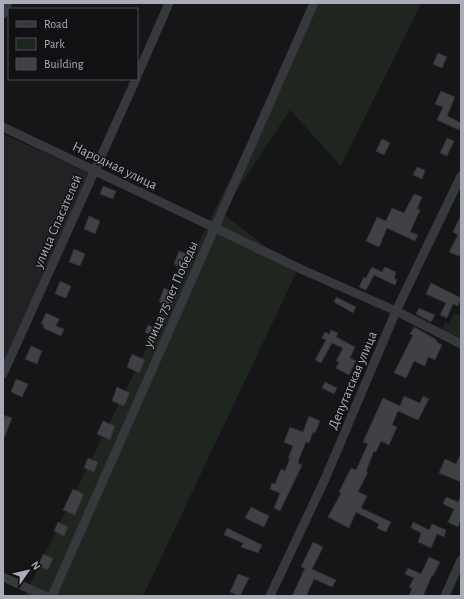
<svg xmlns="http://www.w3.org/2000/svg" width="464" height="599" font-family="'Alegreya Sans',sans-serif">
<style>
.built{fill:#222225}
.green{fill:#1e261f}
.building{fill:#404145;stroke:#303034}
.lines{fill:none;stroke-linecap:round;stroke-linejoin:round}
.minor{stroke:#37383d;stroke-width:9}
.labels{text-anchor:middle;stroke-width:3;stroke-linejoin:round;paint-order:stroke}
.street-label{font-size:14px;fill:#a8adb8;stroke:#111113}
</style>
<rect width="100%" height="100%" fill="#161618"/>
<path class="built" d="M3 134 90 173 3 365Z"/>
<g class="green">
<path d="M317 3H421L341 166 290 110 222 213 297 271 143 596H24Z"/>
<path d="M454 313 461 316V340L442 330 445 322 449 324Z"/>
</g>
<g class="building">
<path d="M438 53 447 57 442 68 433 64Z"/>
<path d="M441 91 455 97 447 116 461 123 459 130 437 120 443 107 435 104Z"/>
<path d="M447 138 454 141 447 156 440 153Z"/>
<path d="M382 139 390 143 384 155 376 151Z"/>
<path d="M417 167 425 170 422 179 413 175Z"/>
<path d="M103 186 116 191 113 199 100 194Z"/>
<path d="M414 194 422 197 417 209 420 210 410 232 418 235 415 241 387 228 379 247 366 241 377 217 386 221 392 208 404 213Z"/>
<path d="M461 215V257L449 252 458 235 453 232Z"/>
<path d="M89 216 100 221 95 234 84 229Z"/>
<path d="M74 249 85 254 80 266 69 262Z"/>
<path d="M179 251 192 256 186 269 174 264Z"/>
<path d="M372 267 382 272 385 267 396 272 394 278 397 280 395 285 374 275 366 290 359 287 364 277 366 278Z"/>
<path d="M60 281 71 286 66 298 55 294Z"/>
<path d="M431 283 461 298 458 306 453 304 447 318 440 315 446 303 426 294Z"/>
<path d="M164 288 177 294 171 307 159 302Z"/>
<path d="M336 297 356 307 353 313 334 302Z"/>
<path d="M419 308 435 315 431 322 416 314Z"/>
<path d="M46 313 59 319 56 326 64 329 61 336 43 328 44 325 41 324Z"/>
<path d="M148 325 159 330 155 337 145 332Z"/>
<path d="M414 327 437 340 436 342 442 345 435 360 428 357 425 366 414 361 406 378 394 373 413 335 410 334Z"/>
<path d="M331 330 338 333 336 337 355 347 350 358 356 361 349 375 336 368 339 362 336 361 343 348 332 343 321 363 315 360 326 340 322 338 325 332 329 334Z"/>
<path d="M31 346 42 351 37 364 25 359Z"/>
<path d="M132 354 145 360 139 373 127 367Z"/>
<path d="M16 379 28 384 22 397 11 392Z"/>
<path d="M325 382 337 388 334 394 322 388Z"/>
<path d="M117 387 130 393 124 406 112 401Z"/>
<path d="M404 396 420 403 423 396 429 399 418 420 398 411 392 425 397 427 389 445 381 441 376 452 374 451 366 471 368 472 358 492 367 496 361 508 391 522 386 532 377 528 379 524 356 512 349 528 328 517 341 493 339 492 351 468 356 470 368 444 363 442 383 398 400 406Z"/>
<path d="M3 415 12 418 3 441Z"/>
<path d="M309 416 320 421 315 433 313 432 309 443 306 442 300 456 298 463 302 465 280 511 274 508 280 493 270 489 272 483 275 484 281 469 285 471 290 458H288L293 446 284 442 290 427 303 432Z"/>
<path d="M103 421 115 426 110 440 97 434Z"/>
<path d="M461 453V482L439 473 445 459 456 464Z"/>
<path d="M88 458 98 462 94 472 84 468Z"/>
<path d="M73 489 84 494 75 515 63 510Z"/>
<path d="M461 495V520L458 527 448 522 454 509 443 504 446 497 458 502Z"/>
<path d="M251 507 269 516 264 527 245 518Z"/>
<path d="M58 522 68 527 64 536 54 531Z"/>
<path d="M413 522 429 530 432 524 446 530 444 537 437 534 431 548 418 542 421 533 411 528Z"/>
<path d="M227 528 262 545 258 553 241 547 243 543 224 535Z"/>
<path d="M313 542 323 547 312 569 336 580 332 587 314 579 306 596H292L305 568 301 567Z"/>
<path d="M43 554 53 558 48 570 38 566Z"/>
<path d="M429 557 440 562 433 576 432 575 423 596H409L412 588 409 587 414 578 405 574 408 568 421 574Z"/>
<path d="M238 574 249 578 240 596 230 592Z"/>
</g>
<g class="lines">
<g class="minor">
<path d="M3 14 8 3"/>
<path d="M137 76 169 3"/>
<path d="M3 127 303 270 396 311 461 344"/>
<path d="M3 374 136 79"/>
<path d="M3 577 45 596"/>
<path d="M52 596 314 3"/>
<path d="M270 596 325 479 396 311 461 176"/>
<path d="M445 596 461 560"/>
</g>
</g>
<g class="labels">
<g class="street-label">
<text transform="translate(115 165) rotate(26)" y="5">Народная улица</text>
<text transform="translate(57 221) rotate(-66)" y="5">улица Спасателей</text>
<text transform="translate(170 294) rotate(-66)" y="5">улица 75 лет Победы</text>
<text transform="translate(352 380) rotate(-67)" y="5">Депутатская улица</text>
</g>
</g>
<rect width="464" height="599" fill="none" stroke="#a8adb8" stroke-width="8"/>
<rect x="8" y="8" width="130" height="72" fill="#111113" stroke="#4d4f55"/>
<rect x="16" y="21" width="20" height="6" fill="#37383d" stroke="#4d4f55"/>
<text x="44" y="28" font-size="12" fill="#a8adb8">Road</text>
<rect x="16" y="38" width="20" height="12" fill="#1e261f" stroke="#4d4f55"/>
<text x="44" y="48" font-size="12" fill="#a8adb8">Park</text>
<rect x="16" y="58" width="20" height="12" fill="#404145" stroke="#4d4f55"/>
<text x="44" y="68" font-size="12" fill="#a8adb8">Building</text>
<g transform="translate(28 571) rotate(56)" stroke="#111113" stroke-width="3" paint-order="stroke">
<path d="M0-3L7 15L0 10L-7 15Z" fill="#a8adb8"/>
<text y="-6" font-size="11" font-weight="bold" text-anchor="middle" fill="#a8adb8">N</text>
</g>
</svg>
